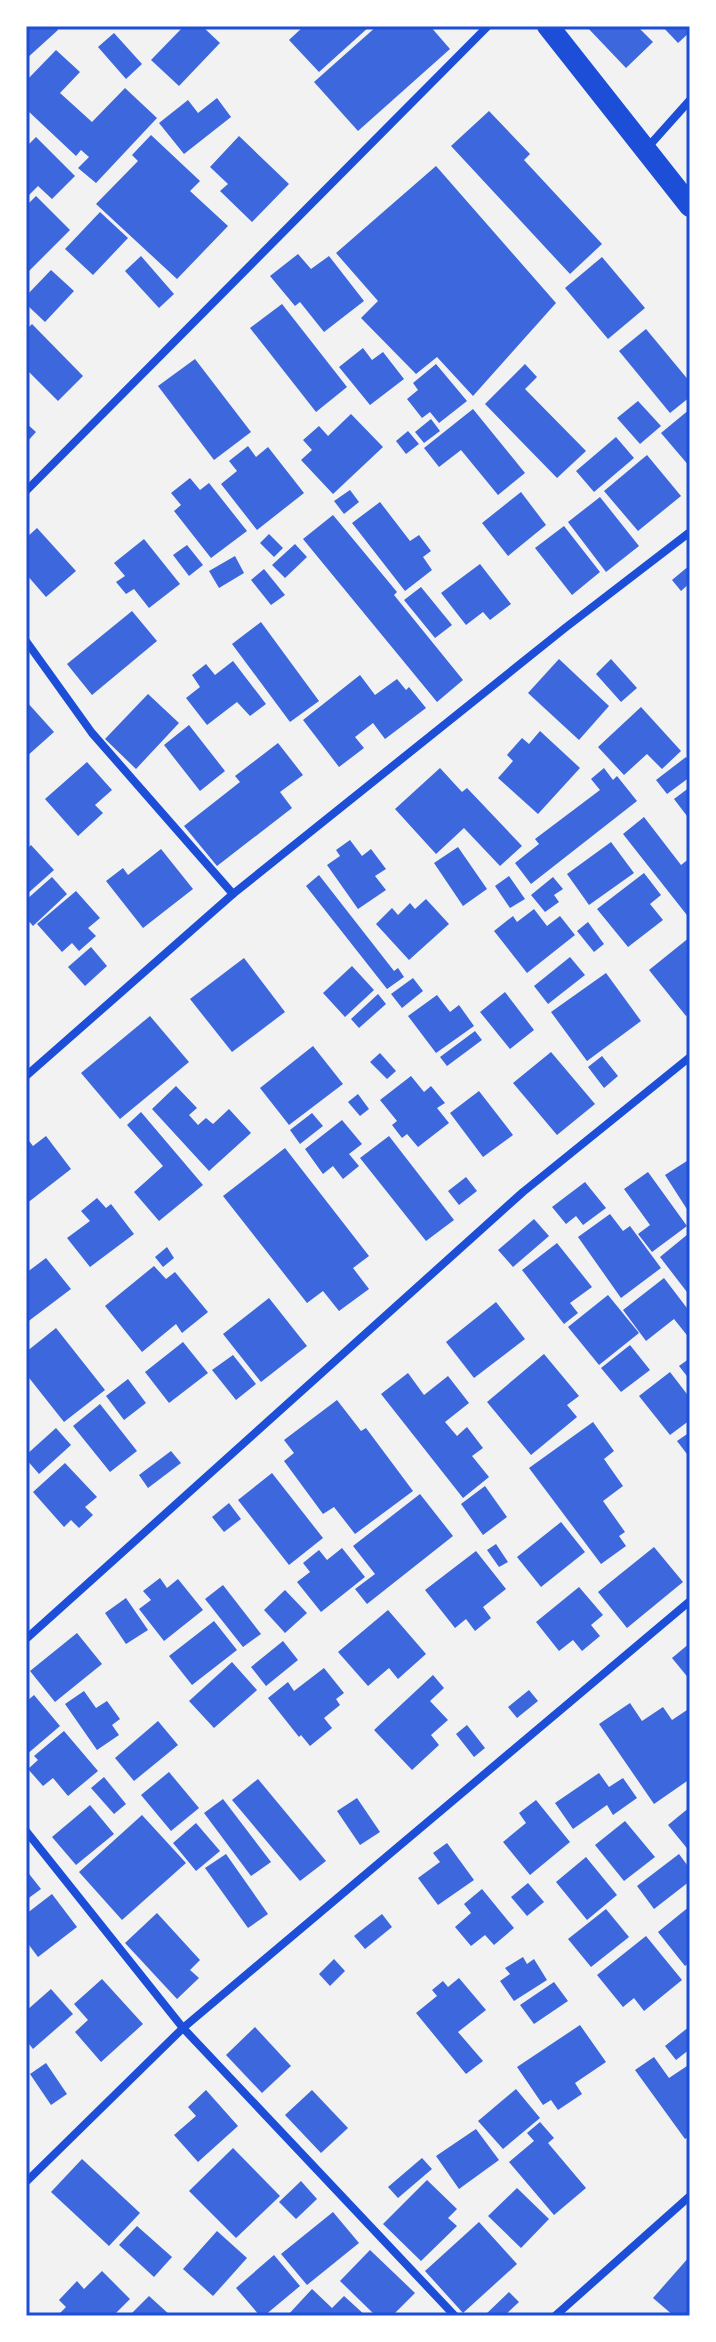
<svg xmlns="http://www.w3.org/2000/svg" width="716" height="2342" font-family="Raleway,sans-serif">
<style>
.building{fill:#3d67dc}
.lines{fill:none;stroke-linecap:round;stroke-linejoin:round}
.minor{stroke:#1d4ed8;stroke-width:8}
.trunk{stroke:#1d4ed8;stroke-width:22}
.neatline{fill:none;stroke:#1d4ed8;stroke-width:3}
</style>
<rect width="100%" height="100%" fill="#f2f2f2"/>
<g class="building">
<path d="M26 26H55L58 30 26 59Z"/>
<path d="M184 26H202L220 43 179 86 151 60Z"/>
<path d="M304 26H370L319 72 289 40Z"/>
<path d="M377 26H430L450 49 358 131 314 82Z"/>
<path d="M586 26H637L653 42 626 68Z"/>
<path d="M662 26H690V32L678 43Z"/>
<path d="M114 33 142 64 126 79 98 47Z"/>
<path d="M56 50 80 72 60 93 92 122 125 88 157 118 96 183 78 168 89 157 81 150 76 156 26 109V81Z"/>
<path d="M217 98 231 117 184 154 159 123 188 100 198 113Z"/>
<path d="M489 111 530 154 524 160 602 244 570 274 451 146Z"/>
<path d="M151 135 200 181 190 191 228 226 177 279 96 204 138 161 132 155Z"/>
<path d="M239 136 289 184 252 222 220 191 228 184 210 167Z"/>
<path d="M36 137 75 176 52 199 38 186 29 195 26 192V147Z"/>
<path d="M436 166 556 303 473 396 437 357 416 374 361 318 378 301 336 253Z"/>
<path d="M36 196 70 230 26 274V206Z"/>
<path d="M100 212 128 238 93 275 65 249Z"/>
<path d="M298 254 311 269 329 256 364 301 324 332 300 302 295 306 270 276Z"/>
<path d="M141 256 174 294 159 308 125 271Z"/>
<path d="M602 257 645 308 608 339 565 288Z"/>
<path d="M51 270 74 291 45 322 26 304V296Z"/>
<path d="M282 304 347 387 316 412 250 328Z"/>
<path d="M32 324 83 376 58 401 26 369V330Z"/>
<path d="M646 329 690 382V397L670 413 619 351Z"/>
<path d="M363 348 372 360 383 352 404 379 370 405 339 367Z"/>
<path d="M195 359 251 432 214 460 158 386Z"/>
<path d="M436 364 467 401 439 423 430 412 422 418 407 399 418 390 413 383Z"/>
<path d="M525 364 537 377 525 389 586 451 557 478 485 404Z"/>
<path d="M638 401 661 426 640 444 617 418Z"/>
<path d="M473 409 525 473 498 495 461 450 439 467 424 448Z"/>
<path d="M690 409V467L661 433Z"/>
<path d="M351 414 383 447 333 494 301 460 312 450 303 440 319 426 328 436Z"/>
<path d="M431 419 440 431 424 443 415 432Z"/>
<path d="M26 423 36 432 26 443Z"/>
<path d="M408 431 419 444 406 454 396 441Z"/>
<path d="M616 437 634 458 594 492 576 471Z"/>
<path d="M248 446 256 457 268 447 304 493 257 530 221 484 237 471 229 461Z"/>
<path d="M647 455 681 496 638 531 604 491Z"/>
<path d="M190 478 200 490 209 483 247 531 211 558 174 511 181 505 171 493Z"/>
<path d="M350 490 359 502 344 514 334 501Z"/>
<path d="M521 492 546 525 508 556 482 523Z"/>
<path d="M600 497 639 546 606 572 568 522Z"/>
<path d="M380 502 410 541 419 535 431 551 423 557 432 570 405 591 352 523Z"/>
<path d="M333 515 397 592 394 595 463 680 437 702 303 539Z"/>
<path d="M564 526 600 572 572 595 535 548Z"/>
<path d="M37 528 76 571 46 597 26 574V538Z"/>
<path d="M269 534 283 548 274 557 260 543Z"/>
<path d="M144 539 180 584 149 608 134 589 126 594 116 582 125 576 114 563Z"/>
<path d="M295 544 307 557 285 578 272 565Z"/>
<path d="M187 545 203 565 189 576 173 555Z"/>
<path d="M235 556 244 573 219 588 209 571Z"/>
<path d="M480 564 511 604 490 620 483 612 466 625 441 593Z"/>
<path d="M690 565V583L681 591 672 580Z"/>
<path d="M264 569 285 595 271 605 251 580Z"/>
<path d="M421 587 452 625 435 638 404 600Z"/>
<path d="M132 611 157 641 92 695 67 664Z"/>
<path d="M261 622 319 701 290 722 232 644Z"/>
<path d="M559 659 609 706 579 740 528 693Z"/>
<path d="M611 659 637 688 621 702 596 674Z"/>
<path d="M233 661 266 704 250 716 237 702 207 725 186 698 200 687 192 675 206 664 215 675Z"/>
<path d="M360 675 375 695 397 679 406 690 409 687 426 708 385 739 373 723 355 737 364 748 339 767 303 720Z"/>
<path d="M148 694 179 723 136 769 105 739Z"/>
<path d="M26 701 54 732 26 757Z"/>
<path d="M641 707 681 751 662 769 647 754 624 775 598 747Z"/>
<path d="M189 725 225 771 200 791 164 745Z"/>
<path d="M540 731 580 768 538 814 498 778 513 761 507 755 522 738 529 744Z"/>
<path d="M278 743 303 775 280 792 292 808 217 866 184 826 240 782 235 776Z"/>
<path d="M686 757 690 762V777L667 794 656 780Z"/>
<path d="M87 762 112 790 95 805 103 813 78 836 45 799Z"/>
<path d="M440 768 462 792 467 788 522 846 500 866 464 828 436 854 395 809Z"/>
<path d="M604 768 613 780 617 776 637 801 531 884 515 863 539 844 535 839 600 790 591 779Z"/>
<path d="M690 787V820L674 799Z"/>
<path d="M644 817 681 865 690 858V919L623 834Z"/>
<path d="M350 840 362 856 371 849 386 869 375 876 386 890 358 909 327 865 340 856 336 850Z"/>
<path d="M611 842 634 873 589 905 567 874Z"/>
<path d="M31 845 54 870 26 895V850Z"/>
<path d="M458 847 487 889 463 906 434 863Z"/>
<path d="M161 849 193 889 143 928 106 881 123 868 128 875Z"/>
<path d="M644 873 661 895 650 904 663 920 628 947 597 909Z"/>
<path d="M319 875 394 971 398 968 404 977 387 989 306 886Z"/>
<path d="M509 876 525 899 510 908 495 886Z"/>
<path d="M52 877 67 894 33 926 26 918V900Z"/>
<path d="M553 877 563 889 554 895 559 902 545 912 531 895Z"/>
<path d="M76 891 100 918 88 928 96 936 79 951 72 943 62 952 37 924Z"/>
<path d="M426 899 449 924 409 960 376 924 392 908 398 915 410 903 415 909Z"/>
<path d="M534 909 547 926 560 916 575 935 527 973 494 931 513 916 517 922Z"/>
<path d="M588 922 604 944 594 952 577 931Z"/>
<path d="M690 937V1013L686 1016 649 970Z"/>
<path d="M91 947 107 966 85 986 68 967Z"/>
<path d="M570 957 585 975 548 1004 534 986Z"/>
<path d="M244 958 285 1012 232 1052 190 999Z"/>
<path d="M352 966 374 990 345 1017 323 993Z"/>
<path d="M606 973 641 1021 587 1061 551 1012Z"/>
<path d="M413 978 423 991 402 1008 391 994Z"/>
<path d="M505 992 534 1030 510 1049 480 1012Z"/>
<path d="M378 994 386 1004 359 1028 351 1019Z"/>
<path d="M437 995 450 1012 459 1005 474 1026 436 1053 408 1016Z"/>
<path d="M150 1016 189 1062 120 1119 81 1073Z"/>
<path d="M475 1031 482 1040 447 1066 440 1057Z"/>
<path d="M313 1046 343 1084 289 1125 260 1088Z"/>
<path d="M551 1052 595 1104 557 1135 513 1083Z"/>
<path d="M380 1053 396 1071 387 1079 370 1062Z"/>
<path d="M602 1056 618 1076 604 1088 588 1067Z"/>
<path d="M411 1076 424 1092 431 1086 445 1103 437 1108 449 1123 418 1147 407 1134 402 1138 392 1125 397 1121 380 1100Z"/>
<path d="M176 1086 197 1108 189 1115 198 1125 206 1118 213 1124 229 1109 251 1133 209 1171 152 1109Z"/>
<path d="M479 1091 513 1135 483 1157 450 1113Z"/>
<path d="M358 1094 369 1109 360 1116 348 1102Z"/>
<path d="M141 1112 203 1185 159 1221 134 1192 163 1166 127 1125Z"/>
<path d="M312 1113 323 1126 300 1144 290 1130Z"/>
<path d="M342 1120 362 1144 349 1154 359 1166 343 1179 333 1166 323 1174 305 1149Z"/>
<path d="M46 1136 71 1169 26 1204V1137L33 1146Z"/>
<path d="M389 1136 454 1220 426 1241 360 1158Z"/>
<path d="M285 1148 369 1256 353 1268 369 1289 339 1311 323 1291 307 1303 223 1196Z"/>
<path d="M690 1159V1214L665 1175Z"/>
<path d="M648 1172 687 1226 652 1252 638 1234 650 1225 624 1189Z"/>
<path d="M466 1177 477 1191 459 1205 448 1191Z"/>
<path d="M585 1182 606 1208 583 1225 576 1216 566 1224 552 1207Z"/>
<path d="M97 1198 106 1208 111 1204 134 1234 90 1267 67 1238 90 1221 81 1211Z"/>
<path d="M610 1214 623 1231 630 1226 661 1268 621 1298 578 1237Z"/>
<path d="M534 1219 549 1236 513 1267 498 1250Z"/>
<path d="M688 1234 690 1236V1296L660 1257Z"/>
<path d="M557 1243 592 1287 570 1303 578 1313 564 1324 522 1270Z"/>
<path d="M167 1247 174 1258 163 1267 155 1257Z"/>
<path d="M46 1258 71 1289 26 1323V1273Z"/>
<path d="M154 1266 166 1279 175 1272 208 1312 182 1333 176 1324 142 1352 105 1306Z"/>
<path d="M664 1278 690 1312V1339L674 1319 646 1341 623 1310Z"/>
<path d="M608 1295 639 1333 599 1365 568 1327Z"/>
<path d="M269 1298 307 1346 261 1382 223 1334Z"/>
<path d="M496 1302 525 1339 474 1378 446 1342Z"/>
<path d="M56 1328 105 1390 64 1422 26 1374V1352Z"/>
<path d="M183 1342 208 1373 169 1403 145 1372Z"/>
<path d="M630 1345 650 1370 621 1392 601 1368Z"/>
<path d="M544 1354 579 1396 567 1405 577 1417 531 1455 487 1402Z"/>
<path d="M233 1355 256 1384 236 1400 212 1370Z"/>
<path d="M690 1358V1380L679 1366Z"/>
<path d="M670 1372 690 1398V1420L670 1435 639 1396Z"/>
<path d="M408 1373 424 1395 448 1376 469 1403 445 1422 457 1436 467 1427 483 1448 472 1456 489 1477 463 1498 381 1394Z"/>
<path d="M128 1379 146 1403 124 1420 106 1396Z"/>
<path d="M337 1400 361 1431 366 1428 413 1491 355 1534 334 1507 323 1514 284 1461 294 1453 284 1440Z"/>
<path d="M100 1404 137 1451 110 1472 73 1426Z"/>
<path d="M593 1422 614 1451 604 1459 623 1486 603 1501 625 1532 619 1536 626 1546 601 1564 529 1468Z"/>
<path d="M56 1428 71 1445 39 1474 26 1459V1455Z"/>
<path d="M690 1432V1458L677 1441Z"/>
<path d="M171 1451 181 1463 148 1488 139 1475Z"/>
<path d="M65 1463 97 1497 85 1507 93 1515 79 1528 71 1520 64 1527 33 1492Z"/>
<path d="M272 1473 323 1538 289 1565 238 1500Z"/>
<path d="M485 1486 507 1517 483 1535 461 1504Z"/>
<path d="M420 1494 453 1536 367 1604 355 1589 375 1574 353 1546Z"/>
<path d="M229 1503 241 1519 224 1532 212 1517Z"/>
<path d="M561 1522 585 1552 541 1587 517 1557Z"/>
<path d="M496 1544 508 1562 499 1567 487 1550Z"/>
<path d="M654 1547 683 1582 627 1628 598 1592Z"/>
<path d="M342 1548 365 1577 321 1612 297 1582 310 1572 303 1563 319 1550 327 1560Z"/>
<path d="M476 1551 506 1589 483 1607 491 1618 475 1631 466 1619 455 1628 425 1590Z"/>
<path d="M160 1578 167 1588 178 1579 203 1610 164 1641 139 1609 151 1600 143 1591Z"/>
<path d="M223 1585 261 1634 243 1647 205 1599Z"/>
<path d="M579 1587 603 1615 591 1625 600 1636 582 1651 573 1640 559 1651 536 1622Z"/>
<path d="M285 1590 307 1613 285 1633 264 1610Z"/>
<path d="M126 1598 148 1630 126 1644 105 1613Z"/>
<path d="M388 1610 426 1654 398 1679 389 1668 368 1686 338 1652Z"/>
<path d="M214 1621 237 1650 192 1685 169 1656Z"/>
<path d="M77 1633 102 1664 55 1702 30 1671Z"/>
<path d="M283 1641 298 1660 266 1686 251 1667Z"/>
<path d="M690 1643V1680L672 1658Z"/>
<path d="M232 1662 257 1690 214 1728 189 1701Z"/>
<path d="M324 1668 344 1693 336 1699 340 1705 324 1718 332 1728 310 1746 301 1735 299 1737 268 1698 288 1682 294 1691Z"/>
<path d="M433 1675 444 1688 430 1701 448 1720 431 1735 439 1745 412 1770 374 1730Z"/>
<path d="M529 1690 538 1701 517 1718 508 1707Z"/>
<path d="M84 1691 96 1708 107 1701 120 1719 112 1725 119 1735 97 1750 65 1704Z"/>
<path d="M34 1695 60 1726 26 1755V1702Z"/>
<path d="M630 1703 642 1721 663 1707 672 1720 690 1708V1779L654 1804 599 1724Z"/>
<path d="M158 1721 178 1745 134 1781 115 1758Z"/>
<path d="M467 1725 485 1748 474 1757 456 1734Z"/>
<path d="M64 1731 98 1771 68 1796 53 1778 43 1786 28 1769 38 1760 34 1756Z"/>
<path d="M169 1772 199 1808 171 1831 141 1795Z"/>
<path d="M599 1773 609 1787 623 1778 637 1798 613 1815 607 1805 573 1829 555 1803Z"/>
<path d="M104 1777 126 1804 114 1814 91 1788Z"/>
<path d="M258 1779 326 1861 300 1881 232 1800Z"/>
<path d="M357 1798 380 1832 360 1845 337 1811Z"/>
<path d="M223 1799 271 1862 251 1876 204 1813Z"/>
<path d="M536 1800 570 1842 530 1875 503 1842 526 1823 519 1813Z"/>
<path d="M90 1805 114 1834 76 1865 52 1837Z"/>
<path d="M690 1807V1852L668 1825Z"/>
<path d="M142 1815 186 1863 122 1920 79 1872Z"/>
<path d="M625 1821 655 1857 624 1881 595 1845Z"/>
<path d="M196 1823 220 1851 196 1871 173 1843Z"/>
<path d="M447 1843 474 1880 438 1905 418 1878 440 1862 433 1853Z"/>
<path d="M226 1854 268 1914 248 1928 205 1868Z"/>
<path d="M679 1854 690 1869V1881L654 1909 637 1886Z"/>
<path d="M586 1857 617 1895 587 1920 556 1882Z"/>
<path d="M26 1870 41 1889 26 1900Z"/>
<path d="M528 1883 544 1902 527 1916 511 1897Z"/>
<path d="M482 1889 514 1928 494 1945 485 1935 471 1946 455 1927 471 1913 464 1904Z"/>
<path d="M52 1894 77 1927 38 1957 26 1941V1914Z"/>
<path d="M690 1906V1962L685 1966 658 1932Z"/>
<path d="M606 1909 629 1937 591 1967 568 1939Z"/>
<path d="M157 1913 200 1960 190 1970 199 1978 177 1999 125 1943Z"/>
<path d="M382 1914 392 1927 365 1949 354 1936Z"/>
<path d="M646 1936 682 1980 644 2011 634 1998 623 2007 597 1975Z"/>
<path d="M523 1957 527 1964 534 1959 547 1980 514 2001 500 1981 510 1974 505 1968Z"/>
<path d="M334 1959 345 1971 330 1986 319 1974Z"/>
<path d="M459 1978 486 2010 458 2032 483 2061 466 2074 416 2013 437 1996 432 1990 443 1981 448 1987Z"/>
<path d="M102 1979 143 2024 101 2062 75 2032 88 2020 74 2004Z"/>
<path d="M554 1982 568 2001 534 2024 520 2005Z"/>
<path d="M51 1989 73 2014 33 2049 26 2040V2011Z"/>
<path d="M580 2025 606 2062 575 2083 582 2094 558 2110 551 2100 543 2105 517 2067Z"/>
<path d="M690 2026V2049L676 2060 665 2046Z"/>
<path d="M255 2027 291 2066 262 2093 226 2055Z"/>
<path d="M654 2057 669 2078 687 2066 690 2069V2136L685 2139 635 2070Z"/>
<path d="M46 2063 67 2094 51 2105 30 2074Z"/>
<path d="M516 2089 540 2118 503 2149 478 2121Z"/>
<path d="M206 2090 238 2126 198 2162 174 2135 196 2116 188 2107Z"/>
<path d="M312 2090 348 2128 321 2153 285 2115Z"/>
<path d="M540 2122 554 2138 548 2143 586 2188 554 2215 509 2162 534 2141 527 2133Z"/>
<path d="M476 2129 499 2160 459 2189 436 2156Z"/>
<path d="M233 2148 280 2196 236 2238 189 2191Z"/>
<path d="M422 2158 432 2169 398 2198 388 2187Z"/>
<path d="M82 2159 140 2213 109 2246 51 2192Z"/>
<path d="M427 2180 457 2209 448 2218 457 2226 421 2261 383 2224Z"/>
<path d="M301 2181 317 2199 296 2219 279 2202Z"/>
<path d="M517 2188 549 2219 521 2248 488 2216Z"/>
<path d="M333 2212 359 2243 307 2285 281 2254Z"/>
<path d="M479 2222 517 2264 463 2313 425 2271Z"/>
<path d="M137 2226 172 2257 154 2277 119 2245Z"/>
<path d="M217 2231 247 2258 213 2296 183 2269Z"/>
<path d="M370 2250 415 2293 392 2316H376L340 2281Z"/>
<path d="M274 2255 300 2286 264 2316H260L236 2288Z"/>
<path d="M690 2256V2316H674L653 2298Z"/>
<path d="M102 2271 130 2299 113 2316H57L66 2307 59 2300 77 2281 84 2289Z"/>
<path d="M312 2289 332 2308 344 2296 366 2316H287Z"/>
<path d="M509 2292 519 2302 504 2316H484Z"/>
<path d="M149 2296 171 2316H136L132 2313Z"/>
</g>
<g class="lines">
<g class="minor">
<path d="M648 147 690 100"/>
<path d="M26 491 488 26"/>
<path d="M26 641 92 733 233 894"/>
<path d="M26 1076 233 894 565 628 690 532"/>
<path d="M26 1639 523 1192 690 1057"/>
<path d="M26 1831 183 2028 455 2316"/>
<path d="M26 2182 183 2028 690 1601"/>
<path d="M555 2316 690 2196"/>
</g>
<path class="trunk" d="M548 26 690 206"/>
</g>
<rect width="716" height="2342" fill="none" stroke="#ffffff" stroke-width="56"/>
<rect x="28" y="28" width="660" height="2286" class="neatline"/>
</svg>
